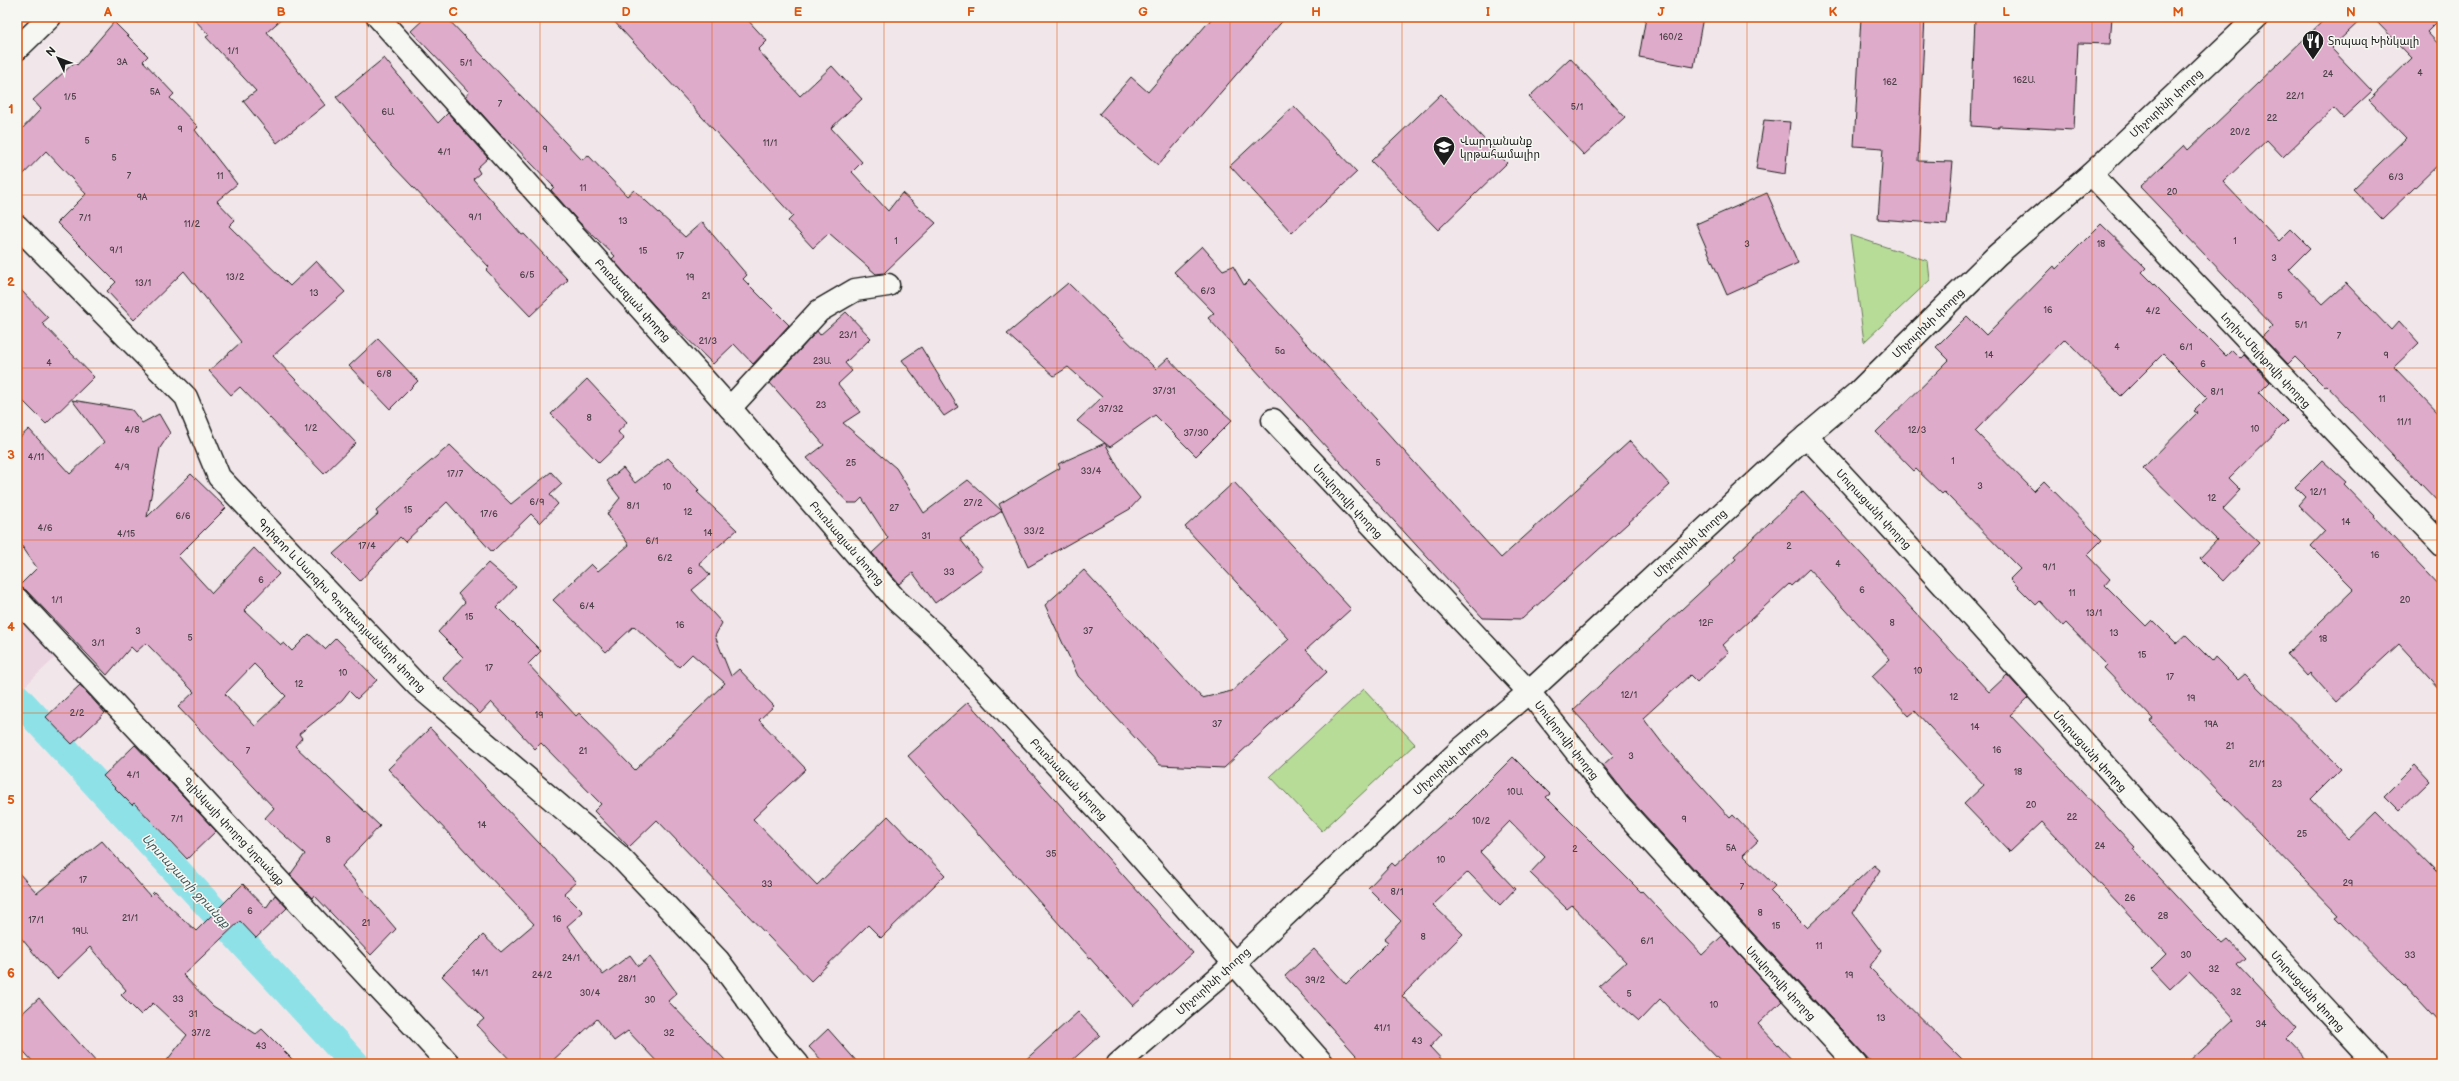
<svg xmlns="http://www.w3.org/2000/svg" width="2459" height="1081" font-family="'Balsamiq Sans','Noto Sans Armenian',sans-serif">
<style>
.built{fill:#ebd5e0}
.green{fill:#b7dc97;stroke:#6a7c5a}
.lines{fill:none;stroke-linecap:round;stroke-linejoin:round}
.canal{stroke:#8fe1e8;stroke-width:29}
.building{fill:#deacca;stroke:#1c1c1c;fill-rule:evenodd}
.minor-casing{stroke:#1c1c1c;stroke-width:25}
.secondary-casing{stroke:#1c1c1c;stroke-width:25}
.minor{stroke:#f6f6f2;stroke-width:22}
.secondary{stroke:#f6f6f2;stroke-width:22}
.grid{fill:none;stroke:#de560d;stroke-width:1;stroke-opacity:0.55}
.labels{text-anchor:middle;stroke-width:3;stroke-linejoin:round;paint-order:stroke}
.number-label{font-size:9px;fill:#4c4048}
.poi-label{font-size:11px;fill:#1c1c1c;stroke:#f6f6f2;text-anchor:start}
.street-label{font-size:11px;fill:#1c1c1c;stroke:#f6f6f2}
.water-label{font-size:12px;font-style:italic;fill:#3e5759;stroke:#f6f6f2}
.neatline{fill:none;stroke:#de560d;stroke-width:1.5}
.grid-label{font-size:13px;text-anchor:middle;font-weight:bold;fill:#de560d}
</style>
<rect width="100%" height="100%" fill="#f1e7ea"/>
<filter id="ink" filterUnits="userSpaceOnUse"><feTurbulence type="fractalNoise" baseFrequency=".025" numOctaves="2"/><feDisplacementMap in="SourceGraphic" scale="8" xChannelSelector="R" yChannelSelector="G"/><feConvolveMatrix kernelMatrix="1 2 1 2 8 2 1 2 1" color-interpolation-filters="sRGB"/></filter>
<g filter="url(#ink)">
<path class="built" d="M17 615 55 658 25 686 17 677Z"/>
<g class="green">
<path d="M1850 235 1928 261 1930 280 1864 342Z"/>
<path d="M1364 689 1415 744 1322 831 1270 776Z"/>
</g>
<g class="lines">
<path class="canal" d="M17 698 355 1064"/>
</g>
<g class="building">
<path d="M192 17H284L267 32 325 105 277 143 243 101 256 91 206 37 209 35Z"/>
<path d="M426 17H446L582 160 588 155 627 196 634 190 685 237 702 222 747 275 743 279 789 325 753 364 734 344 713 364 664 316 612 259 615 256 579 222 551 190 554 187 508 139 506 141 466 96 469 92 411 31Z"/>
<path d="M610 17H745L767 41 758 50 800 96 832 66 862 99 831 128 862 162 852 172 888 211 902 193 936 223 884 273 876 274 829 233 813 248 788 221 793 216Z"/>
<path d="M1213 17H1286L1158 165 1099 114 1131 77 1148 92Z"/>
<path d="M1646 17H1703L1694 67 1639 57Z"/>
<path d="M1861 17H1925L1918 161 1953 162 1947 224 1878 219 1883 148 1854 146Z"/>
<path d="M1975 17H2112L2110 44 2078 43 2074 130 1999 126V128L1971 126Z"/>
<path d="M2327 17H2364L2331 48 2372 91 2343 118 2334 108 2283 157 2267 140 2223 182 2279 241 2291 229 2310 248 2289 269 2323 304 2346 283 2391 330 2399 321 2419 343 2394 367 2442 417V506L2326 385 2324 386 2295 357 2288 364 2262 337 2273 326 2140 187 2184 145 2188 150Z"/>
<path d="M2372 17H2442L2427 32 2442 48V161L2382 219 2353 189 2406 138 2369 100 2412 58Z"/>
<path d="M114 22 148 56 143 61 174 94 170 98 198 127 195 130 237 184 217 201 235 220 229 226 290 286 316 261 345 292 273 356 356 443 324 474 240 387 231 395 209 371 241 342 184 271 134 320 107 291 116 282 57 223 86 194 46 151 17 181V134L41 109 33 100 75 62 77 65Z"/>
<path d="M384 58 438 123 448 113 488 158 477 168 480 173 473 179 522 235 524 234 568 280 530 316 486 270 489 267 393 166 336 97Z"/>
<path d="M1570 58 1625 117 1584 155 1529 97Z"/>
<path d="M1441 94 1507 163 1438 230 1371 161Z"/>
<path d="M1294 106 1357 172 1292 233 1230 166Z"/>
<path d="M1764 120 1790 122 1785 174 1756 169Z"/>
<path d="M1767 193 1798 263 1727 295 1696 224Z"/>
<path d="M2101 224 2146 268 2142 272 2226 356 2232 350 2240 358 2244 354 2270 382 2259 393 2287 421 2229 478 2241 490 2223 509 2259 543 2223 581 2200 558 2217 540 2143 468 2197 413 2194 411 2207 398 2163 354 2121 396 2065 339 1975 431 2034 491 2044 481 2102 540 2087 555 2110 579 2105 585 2146 626 2152 620 2176 644 2186 635 2212 661 2215 657 2238 680 2245 674 2341 769 2311 799 2349 839 2377 812 2442 878V1024L2407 986 2405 987 2336 917 2339 915 2150 721 2153 719 2104 668 2107 665 2066 623 2063 626 2040 601 2036 605 2010 579 2020 569 1944 492 1942 494 1916 469 1914 471 1876 432 1949 360 1936 347 1967 316 1986 335 2054 266 2056 269Z"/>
<path d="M1202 246 1223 270 1233 266 1244 285 1249 280 1501 558 1630 441 1670 485 1522 619 1483 618 1208 318 1214 313 1174 272Z"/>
<path d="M1068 283 1156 369 1168 358 1196 388 1232 420 1196 456 1155 415 1110 447 1077 421 1102 397 1068 367 1054 376 1007 334Z"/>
<path d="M17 286 48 318 42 323 94 377 46 424 17 395Z"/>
<path d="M846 312 871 338 845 363 852 371 838 384 860 412 843 423 896 468 924 513 968 480 1002 511 960 539 983 568 935 603 913 573 899 584 872 553 888 538 862 498 857 503H848L807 458 824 445 770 383 817 331 820 335Z"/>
<path d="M378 339 418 381 390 409 349 366Z"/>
<path d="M921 347 958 407 944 416 902 360Z"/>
<path d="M587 379 627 422 618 432 624 439 599 463 551 414Z"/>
<path d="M72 400 132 410 142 423 159 414 170 433 160 448 147 517 191 474 226 508 178 556 212 593 254 548 279 574 244 610 281 645 284 643 292 651 309 634 325 649 336 638 377 680 357 699 349 691 342 700 299 734 302 738 295 746 380 826 342 866 396 929 371 955 314 895 312 898 290 875 305 854 265 818 274 808 178 707 194 692 146 643 136 652 131 647 107 675 26 590 18 587 37 568 17 539V440L29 429 70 474 104 442ZM254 664 286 696 255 726 225 694Z"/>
<path d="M1105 443 1124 478 1140 498 1130 509 1028 567 999 504 1060 468 1058 464Z"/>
<path d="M450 445 511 504 551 472 562 484 550 495 558 504 540 523 531 514 492 552 447 502 405 542 400 537 360 581 333 554 378 514 376 511 411 478Z"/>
<path d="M668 458 699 490 697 492 737 530 699 563 710 575 692 590 722 623 715 636 731 676 739 669 774 706 759 720 806 769 753 819 817 885 888 816 945 875 881 938 868 925 811 981 657 820 629 847 594 811 601 804 541 743 535 749 491 702 480 714 443 678 463 657 438 632 465 602 458 594 488 563 516 587 497 607 541 651 528 664 576 716 579 713 635 770 725 683 692 654 679 667 634 626 606 652 553 600 591 564 598 571 629 545 607 514 620 498 607 481 623 468 635 483Z"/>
<path d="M2322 460 2346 482 2344 484 2375 516 2374 517 2442 589V691L2399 644 2336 702 2310 673 2307 676 2287 654 2354 589 2311 546 2325 531 2298 505 2305 497 2295 487Z"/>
<path d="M1234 482 1351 609 1306 650 1327 672 1224 768 1160 765 1078 676 1045 605 1084 570 1202 698 1232 691 1289 639 1185 527Z"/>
<path d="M1803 491 1989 692 2007 675 2028 698 2010 715 2135 847 2133 849 2201 922 2223 944 2228 940 2245 958 2237 965 2297 1029 2287 1039 2311 1064H2186L2234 1019 2189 971 2170 989 2151 969 2166 954 2042 822 2010 852 1964 804 1984 785 1915 711 1909 716 1872 676 1890 659 1809 569 1791 586 1789 584 1723 645 1729 652 1697 682 1690 675 1643 718 1663 744 1730 818 1733 815 1758 841 1743 855 1775 886 1770 891 1807 928 1874 865 1880 870 1853 913 1882 951 1869 967 1967 1064H1873L1629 798 1603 765 1614 755 1573 710 1736 559 1734 556Z"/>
<path d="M80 685 105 713 72 744 46 717Z"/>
<path d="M968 702 1193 953 1133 1006 908 756Z"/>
<path d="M430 728 576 882 564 893 583 912 567 926 603 975 630 955 638 966 650 957 677 993 668 1001 729 1064H659L628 1031 614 1041 597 1019 549 1064H514L477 1025 484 1019 442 976 483 935 501 952 534 924 388 769Z"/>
<path d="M135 745 216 831 187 859 134 803 132 805 103 776Z"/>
<path d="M1513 757 1550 794 1546 797 1641 892 1642 891 1702 955 1722 936 1782 1001 1758 1024 1796 1064H1723L1660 999 1639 1021 1599 986 1626 962 1572 905 1567 909 1530 873 1545 857 1510 821 1480 852 1515 889 1500 905 1468 872 1433 905 1463 934 1402 996 1442 1034 1430 1047 1446 1064H1364L1285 976 1314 949 1346 984 1388 942 1384 939 1401 921 1368 888 1392 863 1395 866 1448 819 1450 820Z"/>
<path d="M2415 765 2430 781 2399 811 2384 796Z"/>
<path d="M102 841 150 896 154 892 196 931 243 884 266 908 275 895 287 908 256 938 240 921 183 975 213 1006 256 1034 262 1029 297 1064H164L187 1035 153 1003 141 1015 121 995 126 990 90 947 57 979 41 962 17 933V871L37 893Z"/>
<path d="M39 998 98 1064H35L17 1044V1018Z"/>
<path d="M1078 1012 1100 1035 1068 1064H1021Z"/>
<path d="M828 1029 859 1064H825L809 1047Z"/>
</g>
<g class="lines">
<g class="minor-casing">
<g id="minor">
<path d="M378 17 730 408 896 600 937 637 1123 837 1323 1064"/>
<path d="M2091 174 2442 545"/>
<path d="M17 226 186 397 219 477 417 685 618 855 718 960 778 1041 798 1064"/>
<path d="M730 408 819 311 855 290 888 285"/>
<path d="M1273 420 1529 692 1619 806 1856 1064"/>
<path d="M1806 436C2000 642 2182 858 2376 1064"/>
<path d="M17 599 449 1064"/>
<path d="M1118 1064 1234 964 1461 749 1529 692 1797 444 1857 393 1997 255 2091 174 2257 17"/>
</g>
</g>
<g class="secondary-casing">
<path id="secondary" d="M17 49 50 17"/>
</g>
<use href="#minor" class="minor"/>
<use href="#secondary" class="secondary"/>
</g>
</g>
<path class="grid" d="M194 17V1064M367 17V1064M540 17V1064M712 17V1064M884 17V1064M1057 17V1064M1230 17V1064M1402 17V1064M1574 17V1064M1747 17V1064M1920 17V1064M2092 17V1064M2264 17V1064M17 195H2442M17 368H2442M17 540H2442M17 713H2442M17 886H2442"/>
<defs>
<g id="restaurant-pin" transform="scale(1.15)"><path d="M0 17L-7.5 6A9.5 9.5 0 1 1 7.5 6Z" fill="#1c1c1c" stroke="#f6f6f2"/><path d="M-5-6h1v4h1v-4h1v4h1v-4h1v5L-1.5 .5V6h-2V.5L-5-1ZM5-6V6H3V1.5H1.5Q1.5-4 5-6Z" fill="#fff"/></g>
<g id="school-pin" transform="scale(1.15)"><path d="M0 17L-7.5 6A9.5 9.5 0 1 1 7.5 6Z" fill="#1c1c1c" stroke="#f6f6f2"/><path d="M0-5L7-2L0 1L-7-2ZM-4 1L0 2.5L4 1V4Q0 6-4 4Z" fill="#fff"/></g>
</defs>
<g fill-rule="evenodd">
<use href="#restaurant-pin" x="2313" y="41"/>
<use href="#school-pin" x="1444" y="147"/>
</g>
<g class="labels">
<g class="number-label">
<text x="1671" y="40">160/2</text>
<text x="233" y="54">1/1</text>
<text x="122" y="65">3A</text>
<text x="466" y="66">5/1</text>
<text x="2420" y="76">4</text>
<text x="2328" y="77">24</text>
<text x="2024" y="83">162Ա</text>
<text x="1890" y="85">162</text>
<text x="155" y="95">5A</text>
<text x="2295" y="99">22/1</text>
<text x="70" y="100">1/5</text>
<text x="500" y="107">7</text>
<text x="1577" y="110">5/1</text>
<text x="388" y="115">6Ա</text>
<text x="2272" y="121">22</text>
<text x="180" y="132">9</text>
<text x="2240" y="135">20/2</text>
<text x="87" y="144">5</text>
<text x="770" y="146">11/1</text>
<text x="545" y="152">9</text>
<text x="444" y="155">4/1</text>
<text x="114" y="161">5</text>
<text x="129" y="179">7</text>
<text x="220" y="179">11</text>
<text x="2396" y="180">6/3</text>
<text x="583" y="191">11</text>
<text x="2172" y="195">20</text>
<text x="142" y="200">9A</text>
<text x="475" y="220">9/1</text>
<text x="85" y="221">7/1</text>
<text x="623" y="224">13</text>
<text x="192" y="227">11/2</text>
<text x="896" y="244">1</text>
<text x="2235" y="244">1</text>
<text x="1747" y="247">3</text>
<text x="2101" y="247">18</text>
<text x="116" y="253">9/1</text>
<text x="643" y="254">15</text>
<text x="680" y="259">17</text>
<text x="2274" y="261">3</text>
<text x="527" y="278">6/5</text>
<text x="235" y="280">13/2</text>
<text x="690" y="280">19</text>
<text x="143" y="286">13/1</text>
<text x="1208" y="294">6/3</text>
<text x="314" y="296">13</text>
<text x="706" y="299">21</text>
<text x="2280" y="299">5</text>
<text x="2048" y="313">16</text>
<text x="2153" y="314">4/2</text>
<text x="2301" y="328">5/1</text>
<text x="848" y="338">23/1</text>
<text x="2339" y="339">7</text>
<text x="708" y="344">21/3</text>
<text x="2117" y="350">4</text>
<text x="2186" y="350">6/1</text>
<text x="1280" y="354">5a</text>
<text x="1989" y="358">14</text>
<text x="2386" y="358">9</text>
<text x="822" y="364">23Ա</text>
<text x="49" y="366">4</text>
<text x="2203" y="367">6</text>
<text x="384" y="377">6/8</text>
<text x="1164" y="394">37/31</text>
<text x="2217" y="395">8/1</text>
<text x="2382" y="402">11</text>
<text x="821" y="408">23</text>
<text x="1111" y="412">37/32</text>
<text x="589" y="421">8</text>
<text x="2404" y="425">11/1</text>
<text x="311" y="431">1/2</text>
<text x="2255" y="432">10</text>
<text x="132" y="433">4/8</text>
<text x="1917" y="433">12/3</text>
<text x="1196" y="436">37/30</text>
<text x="36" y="460">4/11</text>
<text x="1953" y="464">1</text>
<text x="851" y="466">25</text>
<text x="1378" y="466">5</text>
<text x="122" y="470">4/9</text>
<text x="1091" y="474">33/4</text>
<text x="455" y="477">17/7</text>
<text x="1980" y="489">3</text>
<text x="667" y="490">10</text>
<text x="2318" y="495">12/1</text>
<text x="2212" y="501">12</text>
<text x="537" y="505">6/9</text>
<text x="973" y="506">27/2</text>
<text x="633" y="509">8/1</text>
<text x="894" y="511">27</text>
<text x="408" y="513">15</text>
<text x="688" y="515">12</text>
<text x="489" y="517">17/6</text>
<text x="183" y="519">6/6</text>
<text x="2346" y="525">14</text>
<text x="45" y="531">4/6</text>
<text x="1034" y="534">33/2</text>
<text x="708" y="536">14</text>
<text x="126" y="537">4/15</text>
<text x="926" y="539">31</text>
<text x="652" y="544">6/1</text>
<text x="367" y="549">17/4</text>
<text x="1789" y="549">2</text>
<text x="2375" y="558">16</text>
<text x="665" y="561">6/2</text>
<text x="1838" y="567">4</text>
<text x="2049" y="570">9/1</text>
<text x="690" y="574">6</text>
<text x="949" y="575">33</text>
<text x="261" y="583">6</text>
<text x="1862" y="593">6</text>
<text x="2072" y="596">11</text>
<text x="57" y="603">1/1</text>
<text x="2405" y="603">20</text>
<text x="587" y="609">6/4</text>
<text x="2094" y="616">13/1</text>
<text x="469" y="620">15</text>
<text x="1706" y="626">12Բ</text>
<text x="1892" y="626">8</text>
<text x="680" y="628">16</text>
<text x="138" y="634">3</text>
<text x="1088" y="634">37</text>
<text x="2114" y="636">13</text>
<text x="190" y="641">5</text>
<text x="2323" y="642">18</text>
<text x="98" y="646">3/1</text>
<text x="2142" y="658">15</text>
<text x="489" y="671">17</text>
<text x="1918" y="674">10</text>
<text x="343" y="676">10</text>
<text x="2170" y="680">17</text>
<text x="299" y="687">12</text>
<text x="1629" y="698">12/1</text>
<text x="1954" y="700">12</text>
<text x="2191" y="701">19</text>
<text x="77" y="716">2/2</text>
<text x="539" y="718">19</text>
<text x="1217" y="727">37</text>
<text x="2211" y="727">19A</text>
<text x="1975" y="730">14</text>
<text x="2230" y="749">21</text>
<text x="1997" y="753">16</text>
<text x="248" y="754">7</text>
<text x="583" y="754">21</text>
<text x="1631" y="759">3</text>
<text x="2257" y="767">21/1</text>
<text x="2018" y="775">18</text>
<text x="133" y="778">4/1</text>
<text x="2277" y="787">23</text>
<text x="1515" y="795">10Ա</text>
<text x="2031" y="808">20</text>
<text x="2072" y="820">22</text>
<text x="177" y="822">7/1</text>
<text x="1684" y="822">9</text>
<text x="1481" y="824">10/2</text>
<text x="482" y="828">14</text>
<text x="2302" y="837">25</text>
<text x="328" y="843">8</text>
<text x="2100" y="849">24</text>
<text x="1731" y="851">5A</text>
<text x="1575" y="852">2</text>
<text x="1051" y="857">35</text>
<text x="1441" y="863">10</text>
<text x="83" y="883">17</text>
<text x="2348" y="886">29</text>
<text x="767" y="887">33</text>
<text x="1742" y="890">7</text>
<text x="1397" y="895">8/1</text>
<text x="2130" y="901">26</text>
<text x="250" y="914">6</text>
<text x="1760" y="916">8</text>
<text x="2163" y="919">28</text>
<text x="130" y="921">21/1</text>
<text x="557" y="922">16</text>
<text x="36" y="923">17/1</text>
<text x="366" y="926">21</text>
<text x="1776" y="929">15</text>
<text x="80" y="934">19Ա</text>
<text x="1423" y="940">8</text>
<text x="1647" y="944">6/1</text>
<text x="1819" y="949">11</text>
<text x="2186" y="958">30</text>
<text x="2410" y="958">33</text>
<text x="571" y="961">24/1</text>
<text x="2214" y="972">32</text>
<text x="480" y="976">14/1</text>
<text x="542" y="978">24/2</text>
<text x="1849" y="978">19</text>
<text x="627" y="982">28/1</text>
<text x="1315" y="983">39/2</text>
<text x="2236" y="995">32</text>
<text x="590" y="996">30/4</text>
<text x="1629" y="997">5</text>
<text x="178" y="1002">33</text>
<text x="650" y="1003">30</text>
<text x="1714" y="1008">10</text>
<text x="193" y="1017">31</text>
<text x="1881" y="1021">13</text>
<text x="2261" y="1027">34</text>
<text x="1382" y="1031">41/1</text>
<text x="201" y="1036">37/2</text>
<text x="669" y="1036">32</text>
<text x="1417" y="1044">43</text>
<text x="261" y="1049">43</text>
</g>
<g class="poi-label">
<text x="2328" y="45">Տոպազ Խինկալի</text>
<text x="1460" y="145">Վարդանանք<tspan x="1460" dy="13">կրթահամալիր</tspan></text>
</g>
<g class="street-label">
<text transform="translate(2166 103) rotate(-43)" y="4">Միչուրինի փողոց</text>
<text transform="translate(633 300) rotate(48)" y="4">Բուռնազյան փողոց</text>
<text transform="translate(1928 323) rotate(-44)" y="4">Միչուրինի փողոց</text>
<text transform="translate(2266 360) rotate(47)" y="4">Լորիս-Մելիքովի փողոց</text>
<text transform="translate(1348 501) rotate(47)" y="4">Սուվորովի փողոց</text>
<text transform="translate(1874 509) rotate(47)" y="4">Մուրացանի փողոց</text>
<text transform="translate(847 543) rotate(49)" y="4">Բուռնազյան փողոց</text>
<text transform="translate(1690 543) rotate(-43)" y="4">Միչուրինի փողոց</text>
<text transform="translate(342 605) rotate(46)" y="4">Գրիգոր և Սարգիս Գուրզադյանների փողոց</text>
<text transform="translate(1567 740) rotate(52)" y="4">Սուվորովի փողոց</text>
<text transform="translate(2090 751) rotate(48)" y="4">Մուրացանի փողոց</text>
<text transform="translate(1450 761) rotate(-42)" y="4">Միչուրինի փողոց</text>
<text transform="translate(1069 779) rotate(47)" y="4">Բուռնազյան փողոց</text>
<text transform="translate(234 831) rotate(47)" y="4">Գլինկայի փողոց նրբանցք</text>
<text transform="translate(1213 981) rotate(-42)" y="4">Միչուրինի փողոց</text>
<text transform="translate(1781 983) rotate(47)" y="4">Սուվորովի փողոց</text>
<text transform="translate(2308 991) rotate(48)" y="4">Մուրացանի փողոց</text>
</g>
<g class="water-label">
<text transform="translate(186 881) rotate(47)" y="4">Արտաշատի ջրանցք</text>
</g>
</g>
<rect width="2459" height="1081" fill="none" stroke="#f6f6f2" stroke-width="44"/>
<g transform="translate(58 58) rotate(313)" stroke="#f6f6f2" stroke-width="3" paint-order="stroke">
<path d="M0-3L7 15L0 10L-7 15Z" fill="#1c1c1c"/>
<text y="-6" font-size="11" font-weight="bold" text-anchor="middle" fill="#1c1c1c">N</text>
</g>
<rect x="22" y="22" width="2415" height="1037" class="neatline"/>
<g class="grid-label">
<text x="108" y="16">A</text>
<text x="281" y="16">B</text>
<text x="453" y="16">C</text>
<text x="626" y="16">D</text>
<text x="798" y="16">E</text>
<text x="971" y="16">F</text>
<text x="1143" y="16">G</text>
<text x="1316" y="16">H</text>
<text x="1488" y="16">I</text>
<text x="1661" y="16">J</text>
<text x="1833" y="16">K</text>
<text x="2006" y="16">L</text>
<text x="2178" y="16">M</text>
<text x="2351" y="16">N</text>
<text x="11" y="113">1</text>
<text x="11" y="286">2</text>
<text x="11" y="459">3</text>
<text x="11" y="631">4</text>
<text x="11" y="804">5</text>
<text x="11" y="977">6</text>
</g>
</svg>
